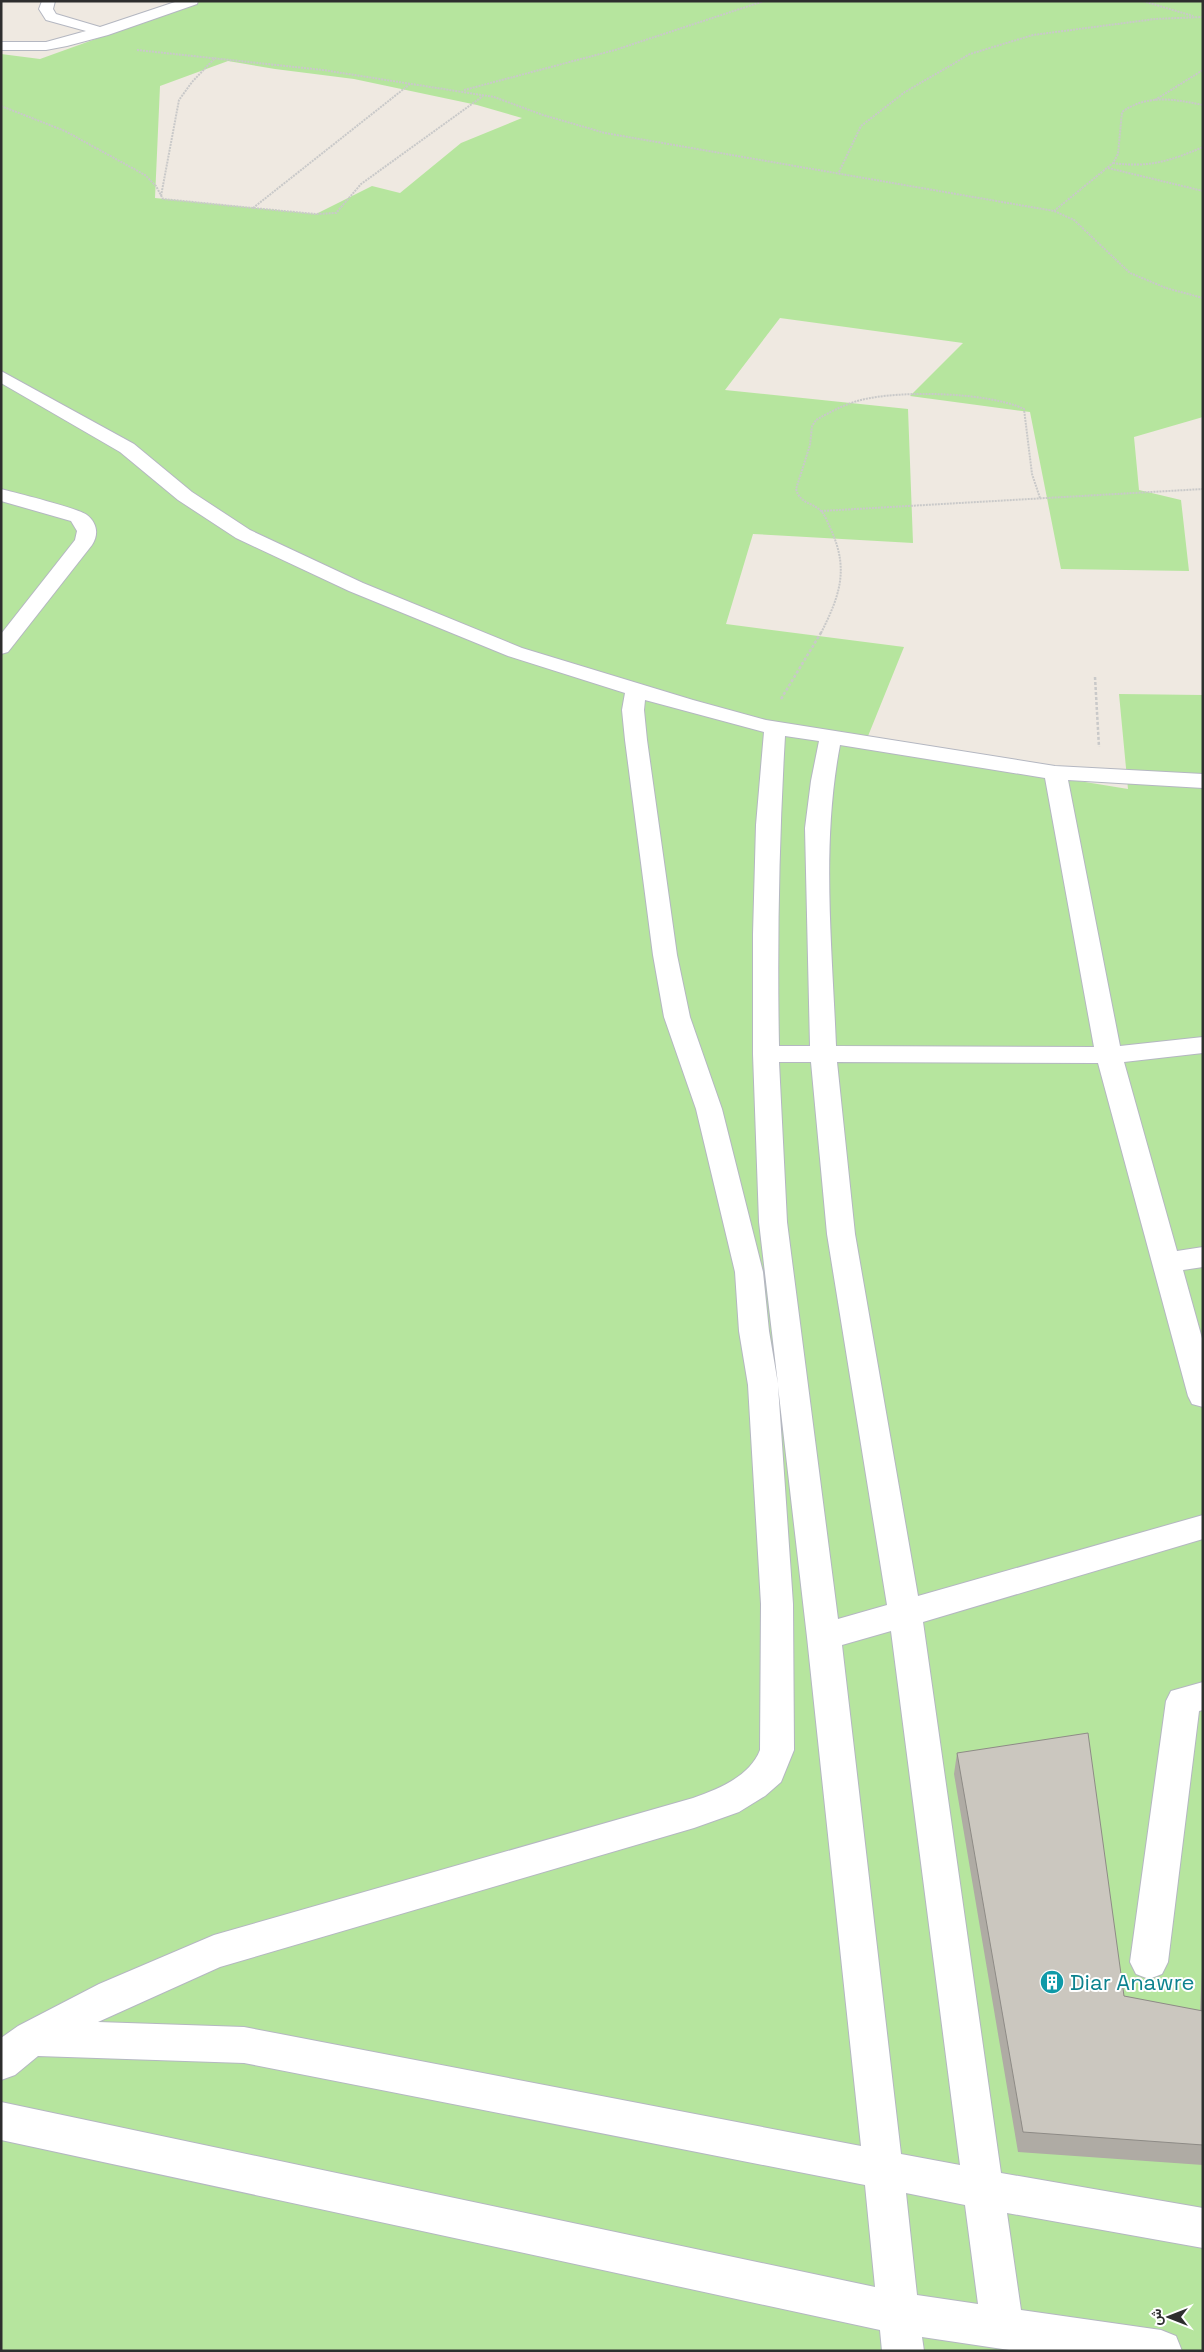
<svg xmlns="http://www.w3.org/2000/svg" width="1204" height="2352" font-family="'Space Grotesk',Vazirmatn,sans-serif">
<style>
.green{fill:#b6e59e;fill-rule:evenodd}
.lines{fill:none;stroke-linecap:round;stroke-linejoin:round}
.minor-casing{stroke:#b4b7c1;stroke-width:2}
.path-far1{stroke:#c9c9c9;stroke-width:2;stroke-dasharray:2 1;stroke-linecap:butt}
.path{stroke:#c9c9c9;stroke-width:2.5;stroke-dasharray:3 2;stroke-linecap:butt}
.minor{fill:#fff;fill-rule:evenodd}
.wall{fill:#afaba4}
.building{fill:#cbc7bf;stroke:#8e8b86}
.labels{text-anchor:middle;stroke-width:4;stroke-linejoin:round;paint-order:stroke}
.near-culture-label{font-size:22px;fill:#0d838f;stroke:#fff;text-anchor:start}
</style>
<rect width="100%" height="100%" fill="#efe9e1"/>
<path class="green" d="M201 1H1203V417L1134 437 1139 490 1181 500 1189 571 1061 569 1030 412 910 396 963 343 780 318 725 390 908 409 913 543 753 534 726 624 904 647 864 746 1128 789 1119 694 1203 695V2351H1V54L40 59ZM228 61 275 69 354 79 477 105 522 118 461 143 400 193 372 186 316 214 155 198 160 86Z"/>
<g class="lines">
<g class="minor-casing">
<g id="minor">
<path d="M42 1H55L53 9 56 14 100 27 178 1H198L197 4 108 35 67 46 46 50H1V42H46L86 31 46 20 39 9Z"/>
<path d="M1 371 134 444 192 492 250 530 363 583 522 648 693 700 766 720 1055 766 1203 774V788L1068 780 1120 1046 1203 1037V1053L1124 1062 1177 1251 1203 1247V1267L1183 1270 1203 1342V1407L1192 1404 1188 1396 1098 1063 837 1062 855 1234 918 1596 1203 1515V1539L923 1622 1001 2173 1203 2208V2248L1007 2213 1021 2310 1161 2330 1176 2336 1182 2351H1016L922 2337 924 2351H882L880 2330 1 2140V2102L875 2287 865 2185 244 2063 38 2056 15 2075 1 2080V2038L18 2026 99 1984 214 1935 693 1798C719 1789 750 1776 760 1750L761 1604 748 1385 739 1331 735 1272 696 1109 664 1017 653 955 625 740 622 710 625 693 508 656 349 591 236 538 178 500 120 452 1 383ZM645 700 764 732 756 825 753 934V1054L759 1222 778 1384 769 1331 763 1272 722 1109 690 1017 677 955 647 740 644 710ZM785 736 819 741 811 781 805 828 810 1046H779C777 942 779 839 785 736ZM840 745 1045 778 1094 1047 836 1046C832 945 821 844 840 745ZM779 1062H811L827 1234 887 1605 838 1619 787 1222ZM778 1386 807 1637 861 2146 244 2027 98 2022 220 1967 694 1828 739 1812 765 1796 781 1782 794 1750 793 1604ZM891 1631 960 2165 901 2154 842 1645ZM906 2193 965 2205 978 2304 917 2295Z"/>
<path d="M1 489C16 493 78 508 87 515 97 523 99 534 92 545L8 652 1 654V634L75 540 77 531 71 521 1 501Z"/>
<path d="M1203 1682V1710L1199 1711 1168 1962 1162 1974 1149 1979 1136 1974 1130 1962 1166 1701 1171 1691Z"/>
</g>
</g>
<g class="path-far1">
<path d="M1143 1 1193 16"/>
<path d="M137 50 323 70 494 97 543 115 605 133 1054 211 1074 220 1130 273 1166 288 1203 298"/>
<path d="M410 84 253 208 315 214 336 213 361 184 483 96"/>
<path d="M464 90 615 50 764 1"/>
<path d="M1155 100 1203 70"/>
<path d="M1 106 65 131 145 175 156 186 163 199 253 208"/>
<path d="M1113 163C1149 168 1170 161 1203 147"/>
<path d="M1108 168 1203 191"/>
<path d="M839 172 861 126 905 92 970 54 1033 35 1155 19 1203 17"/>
<path d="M161 196 179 100 192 82 215 58"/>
<path d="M1054 211 1113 163 1118 154 1122 112C1147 94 1174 99 1203 105"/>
<path d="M821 511 1203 489"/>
<path d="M821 633C839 597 849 571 832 532 829 526 826 516 821 511 812 502 800 504 796 489L810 445 812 426 816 420C830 412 845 404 861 400 900 390 988 392 1024 409L1032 474 1040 498"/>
</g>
<g class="path">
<path d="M1095 677 1099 747"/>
<path d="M781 699 822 631"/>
</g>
<use href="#minor" class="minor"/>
</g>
<path class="wall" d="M957 1753 1124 1996 1200 2011 1203 1949V2165L1018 2152 954 1774Z"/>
<path class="building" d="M1088 1733 1124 1996 1203 2011V2145L1023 2132 957 1753Z"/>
<defs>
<g id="building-disc" transform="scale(1.25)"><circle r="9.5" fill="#0f9aa8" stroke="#fff"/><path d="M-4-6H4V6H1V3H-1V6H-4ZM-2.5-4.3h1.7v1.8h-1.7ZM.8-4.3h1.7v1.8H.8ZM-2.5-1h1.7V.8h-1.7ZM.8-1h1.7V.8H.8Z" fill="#fff"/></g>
</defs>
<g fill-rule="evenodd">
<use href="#building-disc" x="1052" y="1982"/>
</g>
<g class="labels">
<g class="near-culture-label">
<text x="1070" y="1990">Diar Anawre</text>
</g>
</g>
<rect width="1204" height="2352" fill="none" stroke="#2e2e2e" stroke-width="5"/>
<g transform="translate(1169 2317) rotate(270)" stroke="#ffffff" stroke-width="4" paint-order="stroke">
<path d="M0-4L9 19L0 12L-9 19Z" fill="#2e2e2e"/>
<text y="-8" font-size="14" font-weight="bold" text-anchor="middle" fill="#2e2e2e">ش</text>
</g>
</svg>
